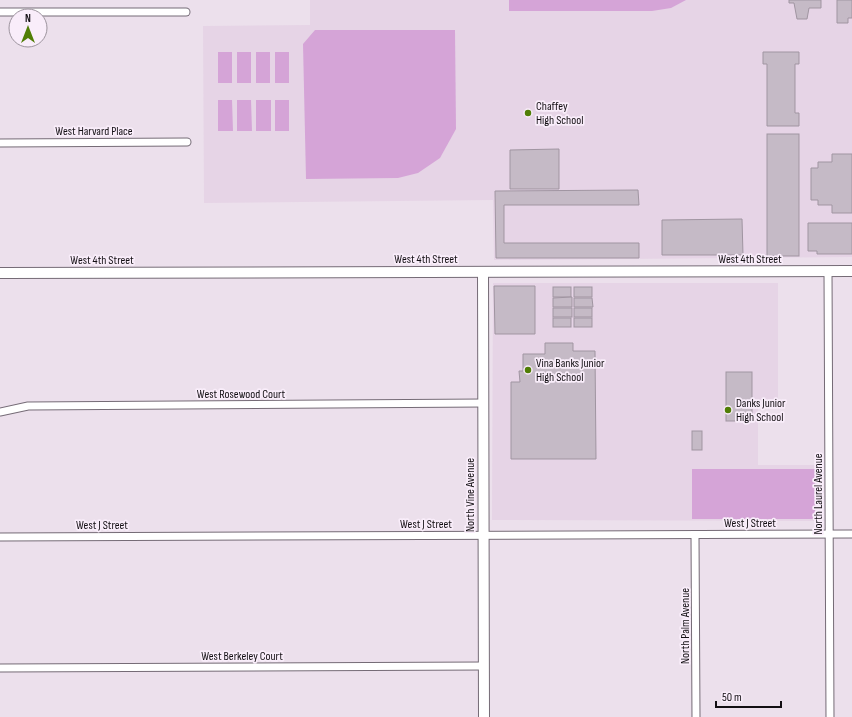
<svg xmlns="http://www.w3.org/2000/svg" width="852" height="717" font-family="'Sofia Sans Condensed',sans-serif">
<style>
.built{fill:#e6d4e6}
.green{fill:#d5a4d7}
.building{fill:#c5bac6;stroke:#a095a1}
.lines{fill:none;stroke-linecap:round;stroke-linejoin:round}
.street-casing{stroke:#756b76;stroke-width:9}
.secondary-casing{stroke:#756b76;stroke-width:12}
.street{stroke:#fff;stroke-width:7}
.secondary{stroke:#fff;stroke-width:10}
.poi-dot{fill:#507e06;stroke:#f9edfa;stroke-width:1.5}
.labels{text-anchor:middle;stroke-width:3.5;stroke-linejoin:round;paint-order:stroke}
.poi-label{font-size:12px;fill:#130f13;stroke:#f9edfa;text-anchor:start}
.street-label{font-size:12px;fill:#130f13;stroke:#f9edfa}
</style>
<rect width="100%" height="100%" fill="#ece0ec"/>
<g class="built">
<path d="M310 0H852V257L494 260 493 200 204 203 203 26 310 25Z"/>
<path d="M493 283H778V401H758V465H817V521L492 520Z"/>
</g>
<g class="green">
<path d="M509 0H686L671 8 652 11H509Z"/>
<path d="M315 30H455L456 129 440 158 418 173 398 178 306 179 303 44Z"/>
<rect x="218" y="52" width="14" height="31"/>
<rect x="237" y="52" width="14" height="31"/>
<rect x="256" y="52" width="14" height="31"/>
<rect x="275" y="52" width="14" height="31"/>
<path d="M218 100H232L233 131H218Z"/>
<path d="M237 100H251L252 131H237Z"/>
<rect x="256" y="100" width="15" height="31"/>
<rect x="275" y="100" width="14" height="31"/>
<rect x="692" y="469" width="123" height="50"/>
</g>
<g class="building">
<path d="M789 0H821V8H809L807 19H797L794 3H789Z"/>
<path d="M837 0H852V18H848V23H837Z"/>
<path d="M763 52H799V64H795V113H799V126H767V64H763Z"/>
<rect x="767" y="134" width="32" height="122"/>
<path d="M559 149V189H510V150Z"/>
<path d="M832 154H852V213H832V205H818V200H811V168H818V162H832Z"/>
<path d="M638 190 639 205H504V243H639V258H496L495 191Z"/>
<path d="M742 219 743 255H662V220Z"/>
<path d="M808 223H852V254H817V251H808Z"/>
<path d="M494 286H535V334H495Z"/>
<rect x="553" y="287" width="18" height="10"/>
<rect x="574" y="287" width="18" height="10"/>
<path d="M572 297V307H553V298Z"/>
<path d="M574 298H592L593 307H574Z"/>
<rect x="553" y="308" width="19" height="9"/>
<rect x="574" y="308" width="18" height="9"/>
<rect x="553" y="318" width="18" height="9"/>
<rect x="574" y="318" width="18" height="9"/>
<path d="M545 343H573V351H595L596 459H511V382H520L519 371H523V354H545Z"/>
<rect x="726" y="372" width="26" height="49"/>
<rect x="692" y="431" width="10" height="19"/>
</g>
<g class="lines">
<g class="street-casing">
<g id="street">
<path d="M0 12H186"/>
<path d="M0 143 187 142"/>
<path d="M828 271 830 717"/>
<path d="M0 412 28 406 484 403"/>
<path d="M695 535 696 717"/>
<path d="M0 537 852 534"/>
<path d="M0 668 484 666"/>
</g>
</g>
<g class="secondary-casing">
<g id="secondary">
<path d="M483 272 484 717"/>
<path d="M0 273 852 271"/>
</g>
</g>
<use href="#street" class="street"/>
<use href="#secondary" class="secondary"/>
</g>
<g class="poi-dot">
<circle cx="528" cy="113" r="4"/>
<circle cx="528" cy="370" r="4"/>
<circle cx="728" cy="410" r="4"/>
</g>
<g class="labels">
<g class="poi-label">
<text x="536" y="110">Chaffey<tspan x="536" dy="14">High School</tspan></text>
<text x="536" y="367">Vina Banks Junior<tspan x="536" dy="14">High School</tspan></text>
<text x="736" y="407">Danks Junior<tspan x="736" dy="14">High School</tspan></text>
</g>
<g class="street-label">
<text x="94" y="135">West Harvard Place</text>
<text x="426" y="263">West 4th Street</text>
<text x="750" y="263">West 4th Street</text>
<text x="102" y="264">West 4th Street</text>
<text x="241" y="398">West Rosewood Court</text>
<text transform="translate(818 494) rotate(-90)" y="4">North Laurel Avenue</text>
<text transform="translate(470 495) rotate(-90)" y="4">North Vine Avenue</text>
<text x="750" y="527">West J Street</text>
<text x="426" y="528">West J Street</text>
<text x="102" y="529">West J Street</text>
<text transform="translate(685 626) rotate(-90)" y="4">North Palm Avenue</text>
<text x="242" y="660">West Berkeley Court</text>
</g>
</g>
<g transform="translate(28 28)"><circle r="19" fill="#f9edfa" stroke="#9d949e"/>
<path d="M0-3L7 15L0 10L-7 15Z" fill="#507e06"/>
<text y="-6" font-size="11" font-weight="bold" text-anchor="middle" fill="#130f13">N</text>
</g>
<path d="M716 701v6h65v-6" fill="none" stroke="#130f13" stroke-width="2"/>
<text x="722" y="701" font-size="12" fill="#130f13" stroke="#f9edfa" stroke-width="3" paint-order="stroke">50 m</text>
</svg>
